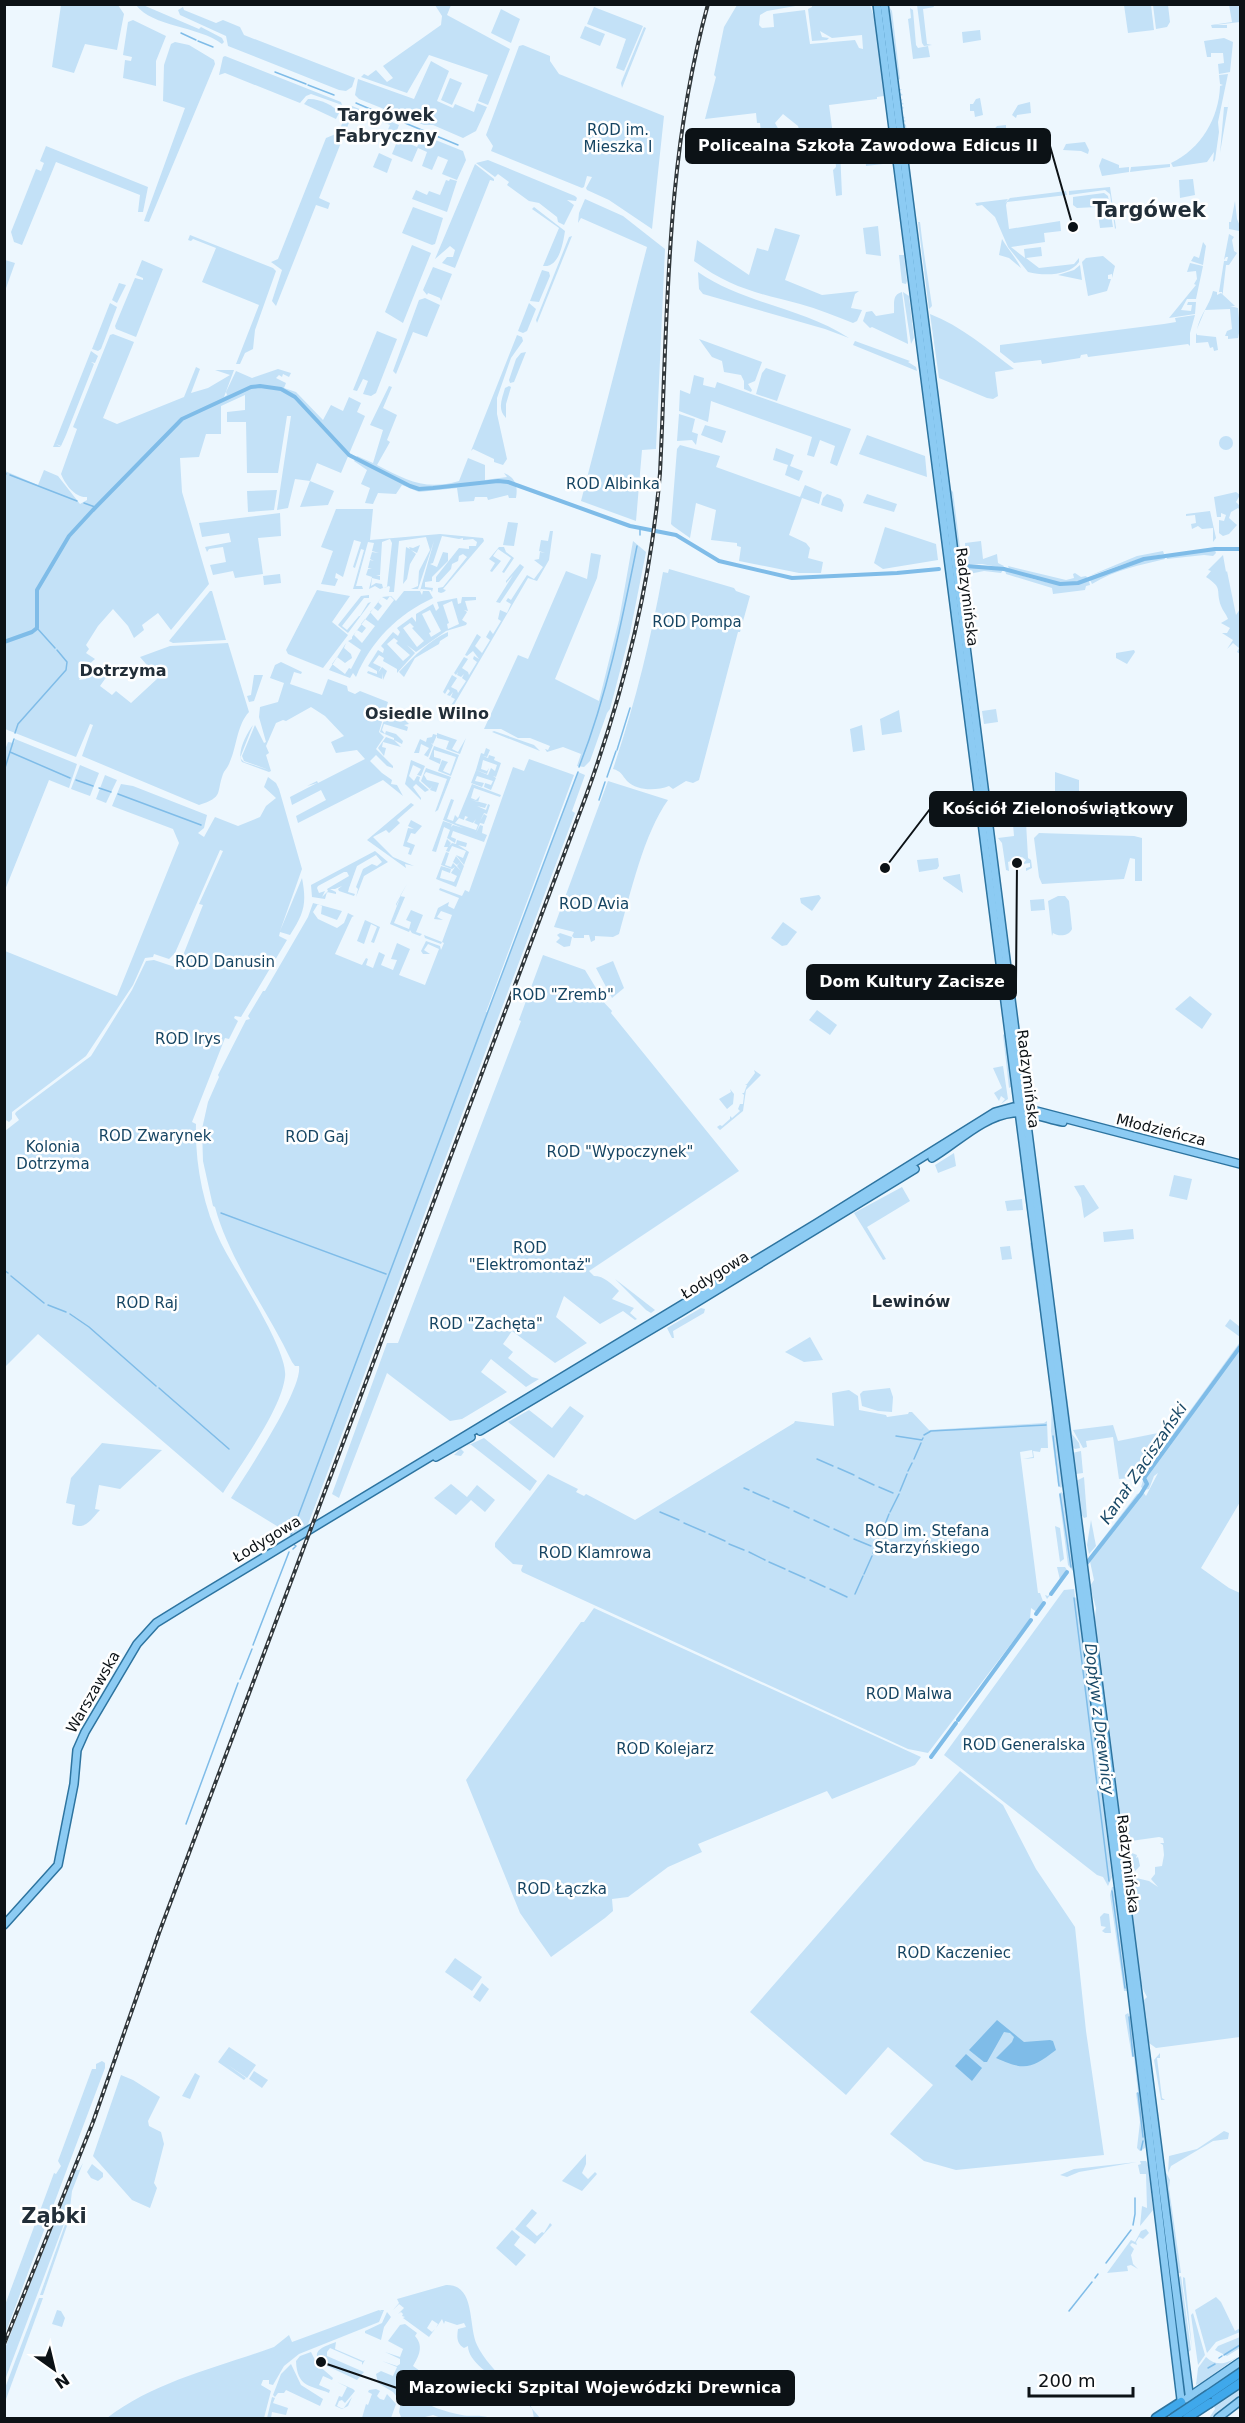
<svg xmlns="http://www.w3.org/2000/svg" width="1245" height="2423" font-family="'DejaVu Sans',sans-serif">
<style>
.green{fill:#c3e1f7;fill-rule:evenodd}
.water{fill:#7fbce8}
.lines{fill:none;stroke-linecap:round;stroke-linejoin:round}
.stream{stroke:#7fbce8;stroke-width:1.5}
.canal{stroke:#7fbce8;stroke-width:4}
.major-casing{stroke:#2d74a0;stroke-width:10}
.highway-casing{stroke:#2d74a0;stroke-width:11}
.major{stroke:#8ccbf3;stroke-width:7}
.highway{stroke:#3fa8eb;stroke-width:8}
.rail-casing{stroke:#30373b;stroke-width:4}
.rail{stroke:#fff;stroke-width:1.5;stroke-dasharray:4.5;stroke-linecap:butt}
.highway-bridge-casing{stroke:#2d74a0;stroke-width:11;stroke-linecap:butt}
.highway-bridge{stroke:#3fa8eb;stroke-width:8}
.labels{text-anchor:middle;stroke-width:5;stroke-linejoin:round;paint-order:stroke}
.park-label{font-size:15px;fill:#164563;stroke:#fff}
.street-label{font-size:15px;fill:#0c1216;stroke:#fff}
.neighbourhood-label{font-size:16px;font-weight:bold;fill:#222e38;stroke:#fff}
.water-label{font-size:16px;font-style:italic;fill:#1a4967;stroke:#fff}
.quarter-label{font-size:18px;font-weight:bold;fill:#222e38;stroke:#fff}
.district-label{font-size:21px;font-weight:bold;fill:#222e38;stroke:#fff}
.leader{fill:none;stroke:#0c1216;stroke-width:2}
.callout-dot{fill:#0c1216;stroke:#fff;stroke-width:2}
.callout{fill:#0c1216;stroke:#0c1216;stroke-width:2}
.callout-label{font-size:16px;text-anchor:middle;font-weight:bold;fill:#fff}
</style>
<rect width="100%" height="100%" fill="#edf7fe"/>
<g class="green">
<path d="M61 5H118L124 14 117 50 85 44 74 73 52 67Z"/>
<path d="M136 5H143L199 29 201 27 222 38 224 42 222 44C199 26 152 27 136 5Z"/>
<path d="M435 5H451L447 15 510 49 488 105 478 101 488 75 429 55 407 93 361 77 364 74 368 76 376 70 387 82 393 78 383 66 441 25 442 16Z"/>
<path d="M737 5H801L767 11 760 15 759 25 762 28 774 27 773 14 805 10 810 44 855 40 859 48 863 49 862 35 832 38 820 31 822 37 829 38 827 40 812 41 808 9 812 7V5H870L876 23 884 96 877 97V99L829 105 835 150H840L842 195 836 196 833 170 836 167 835 155 764 162 760 123H757L756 113 705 119 716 77 714 75 724 27ZM783 114 798 126 800 133 792 137 780 132 775 123Z"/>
<path d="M888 5 892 11 900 79 898 80 899 89H902L899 92 903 95 900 96V100L903 99 901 102 904 104 901 105 904 108 902 109 903 116 905 118 903 119 906 121 903 123 906 125 910 158 908 160Z"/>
<path d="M917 5H933L934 7 923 9 927 44 932 45 924 46 922 43Z"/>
<path d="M1124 5H1151L1154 30 1128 33Z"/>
<path d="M1153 5H1168L1170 22 1167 27 1156 29Z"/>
<path d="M1229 5H1240V22L1215 25H1227V28H1212L1211 25 1232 22Z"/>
<path d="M183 7 184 10 216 23 223 20 240 27 244 35 355 78 352 87 346 91 339 90 228 46 226 36 180 15 178 10Z"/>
<path d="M594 7 643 26 624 71 616 68 626 39 587 24Z"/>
<path d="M910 8 913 10 916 45 918 48 928 46 930 57 913 59 908 19 911 18Z"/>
<path d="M501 9 520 19 511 43 491 33Z"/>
<path d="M133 20 166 36 156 61V86L123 78 125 60 131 61 132 57 123 55 128 22Z"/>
<path d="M585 26 605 34 600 46 580 38Z"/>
<path d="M644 27 646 28 622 88 621 83Z"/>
<path d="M980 30 981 40 963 43 962 32Z"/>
<path d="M1224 38 1233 42 1230 72 1219 74 1218 64 1224 63 1223 53H1211V57H1207L1204 41Z"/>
<path d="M175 42 189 45 214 60 215 64 149 222 144 221 185 108 163 101 164 65 171 44Z"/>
<path d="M523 45 550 56V61L559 74 664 116 652 229 609 200 587 190 586 188 592 177 587 176 584 187 582 188 491 151 493 146 486 135 519 46Z"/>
<path d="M225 56 341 102 342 105 311 94 306 96 300 103 225 73 219 75 223 57Z"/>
<path d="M431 61 449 71 437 101 453 108 455 104 474 112 477 103 487 107 476 131 463 138 433 125H424L359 99 355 95 358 79 414 99Z"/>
<path d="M1228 74 1218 122 1219 132 1215 160 1213 162 1214 152 1207 162 1173 167 1171 163C1201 149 1219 118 1220 86L1223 85 1220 84 1219 75Z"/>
<path d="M450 78 462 83 452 105 441 100Z"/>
<path d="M1230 95 1220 153 1224 107H1228Z"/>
<path d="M980 98 983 115 975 117 974 111H970V104H973L976 99Z"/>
<path d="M308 99C318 98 334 105 339 113L336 119 304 104Z"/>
<path d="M1030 102 1031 113 1017 115 1016 118 1012 115 1018 105Z"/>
<path d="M352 106 399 125 394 138 386 134 390 125 367 116 365 119 353 114 351 117 347 111 348 107Z"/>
<path d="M347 119 350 120 319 198 330 203 328 209 316 205 276 306 272 301 282 270 271 262 278 259 326 138C341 132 339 133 343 120Z"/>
<path d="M1006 125V130L1011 129 1012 138 994 139 990 134 997 126Z"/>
<path d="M423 135 463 151 466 160 457 180 442 174 448 160 438 156 432 170 422 166 427 152 418 148 412 162 392 154 398 139 417 147Z"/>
<path d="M1085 142 1089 150 1088 154 1081 151 1063 150 1066 144Z"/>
<path d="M961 144 953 162 947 164 934 159 936 156 939 159 937 155 951 145Z"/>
<path d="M46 146 148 187 143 212H138L140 195 56 162 22 245 14 242 11 232 36 169 41 171 44 163 40 161Z"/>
<path d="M881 149 883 164 866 166 865 151Z"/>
<path d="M379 153 392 159 387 173 373 167Z"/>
<path d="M1102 158 1119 165V168L1129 167V172L1102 176 1099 166Z"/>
<path d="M488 160 575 196 577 198 576 201 567 200 574 205 564 225 558 222 557 217 539 203 529 201 507 185 509 182 498 174 495 177 476 163Z"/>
<path d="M475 164 494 179V181L490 180 455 268 442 263 447 257H453L455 250 450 246 435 259Z"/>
<path d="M1170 164V167L1130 172 1131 167Z"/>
<path d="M450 179 457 181 447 212 412 199 416 190 427 195 429 191 440 195 446 180 449 181Z"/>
<path d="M1193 179 1195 195 1180 198 1179 180Z"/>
<path d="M1110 187 1116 228 1115 229 1110 194 1105 190 1069 195V191Z"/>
<path d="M1066 191 1067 195 1007 202 1006 205 1009 229 1060 221 1061 231 1044 233 1045 242 1011 247 1025 258 1024 249 1041 247 1042 256 1026 258 1039 268 1074 264 1079 258V262C1069 276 1044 276 1028 272L1008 247 995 217 982 205 977 206 975 203 1008 199 1005 203 1010 198Z"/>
<path d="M1104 193 1108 196 1113 227 1100 228 1097 207 1077 208 1073 205V197Z"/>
<path d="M585 199 623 216 665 249 656 449 642 450 636 521 581 501 647 247 581 218 578 223 579 213Z"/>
<path d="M1235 201 1237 219 1240 226 1239 231 1229 229V222H1231Z"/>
<path d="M413 207 443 218 435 244 432 245 402 233Z"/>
<path d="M534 207 565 231C563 244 559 268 543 266L559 228 532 209Z"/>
<path d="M918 222H920C923 250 928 278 932 306L929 309Z"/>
<path d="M878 226 881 256 866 254 863 228Z"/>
<path d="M775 228 800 235 785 280 822 295 859 291 855 294 851 308 862 310 857 321 853 323C835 316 818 309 800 304 757 293 731 288 694 261L697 240 749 275 757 248 768 251Z"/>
<path d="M1229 234 1234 237 1232 240 1234 251 1237 253 1229 265H1226L1223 291V295L1235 305 1223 295 1222 292H1219L1224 261H1227L1228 257H1226L1224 260Z"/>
<path d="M190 235 273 268 276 271 255 330 253 349 245 353 240 364H236L259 305 202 282 216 248 193 239 191 241 188 240Z"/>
<path d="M572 236 537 323 536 320 569 237Z"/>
<path d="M1002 239C1007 248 1016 258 1021 268L1009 258 999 255Z"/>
<path d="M1203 242 1206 246 1203 265 1191 261 1194 256 1199 258Z"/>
<path d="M412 245 431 253 403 323 385 312Z"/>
<path d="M899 255H904L907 281 906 284 902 283Z"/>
<path d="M1103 256 1115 266 1112 278V274L1108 275V279H1111L1107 291 1088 296 1082 262 1086 258Z"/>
<path d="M5 260 15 263 5 291 4 260Z"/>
<path d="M142 260 163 269 136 337 116 329 115 326 135 278 143 280V278L136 275Z"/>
<path d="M1190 263 1203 266 1196 299H1187L1181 310 1191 311 1192 305H1187L1188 302H1196L1195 314 1169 318 1196 285 1194 284 1197 279 1196 271 1187 272Z"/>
<path d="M1080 265 1082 280 1058 275 1074 270Z"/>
<path d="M433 267 452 274 441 301 440 298 428 293 427 295 423 290Z"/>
<path d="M542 270 549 272 550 276 539 302 530 301Z"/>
<path d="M698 272C744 304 804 308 849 338L825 329 703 294 699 289Z"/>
<path d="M119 283 126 285 117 303 112 300Z"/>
<path d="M1213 291 1217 292V295L1221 293 1235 306H1230L1238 308 1240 328 1238 338 1228 339V336H1225L1227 331 1232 329 1230 309 1205 310 1197 329C1201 312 1209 307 1213 291Z"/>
<path d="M902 292 908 343V344L872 327 870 328 863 321 866 312 872 311 876 316 894 313C895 305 891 295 902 292Z"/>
<path d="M903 292 909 296 914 338 911 344Z"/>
<path d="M425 298 440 305 427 337 413 332 396 374 393 371 419 300Z"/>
<path d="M110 303 117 307 101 349 98 351 92 349Z"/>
<path d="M529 303 536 309 527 331 523 333 518 331Z"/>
<path d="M930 314C961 326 988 349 1014 369L995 372 998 396 993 399 987 398 939 378Z"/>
<path d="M1195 315 1190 333V346L1188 344 1088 357 1087 354 1081 355 1080 358 1042 364 1041 360 1014 363 1000 352V345L1164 324 1176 322 1175 318Z"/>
<path d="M377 331 397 339 376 393 371 396 363 394 368 381 363 379 357 391 353 390Z"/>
<path d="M1196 333 1197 335 1216 337 1218 350 1214 351 1213 347 1210 348 1208 342 1196 343V354Z"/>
<path d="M113 334 134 342 103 418 117 424 184 397 196 367 200 369 191 393 208 388 230 375 215 370H234L224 397 227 395 226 392 236 371 252 378 278 369 291 373 289 377 283 374 282 377 279 375 276 378 286 383 284 388 296 392 323 420 331 405 343 411 349 397 361 403 357 412 365 416 341 473 317 463 310 481 334 491 328 505 300 507 310 481 295 479 288 508 277 510 291 416H287L278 473H247L246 422H227V412L245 410V395L221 406V434H206L199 457 180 458 182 492 209 584 171 630 158 613 142 625 144 630 134 638 128 626 113 609 98 626 86 645 89 649 86 653 95 659 86 667 79 680 86 679C89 670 94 666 104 666L110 672 100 686 112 695 116 691 131 703 158 678 140 657 170 646 228 643 249 712C236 726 237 749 228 766 227 768 224 771 223 774 216 793 224 797 199 805L82 756 93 725 90 724 76 757 5 729V471L38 485 44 470 58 476 80 504 87 500V497C75 498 65 484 61 474L77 429 73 427 110 335Z"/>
<path d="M517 335 522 337 523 341 511 358 497 398V414L507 459 503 465 494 462V459L473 449 471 451Z"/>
<path d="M699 339 762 362 755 381 748 384 752 390 751 392 744 389V381L741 375 724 372 722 361 712 357Z"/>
<path d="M855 341 910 361 908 362 916 367 917 371 853 345Z"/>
<path d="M91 351 98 356 95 363 91 362 94 364 66 435 61 446 56 444 61 447H53Z"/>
<path d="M526 352 514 382 510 383 509 380 516 359 521 353Z"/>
<path d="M766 368 786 375 777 401 756 394 762 373Z"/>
<path d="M694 375 704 378 703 385 715 388 717 382 851 429 837 466 830 463 835 446 820 440 814 457 807 455 812 437 711 401 708 422 679 411 680 390 690 394Z"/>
<path d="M389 386 392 387 383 408 397 415 387 440 390 442 377 465C406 480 425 491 459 481L468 458 485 465V480L507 477 504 473C516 478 518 486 516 498H509L508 495 488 500 487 497H475L474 501 459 502 457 488 419 492 402 485 396 494 378 493 373 504 365 503 370 488 361 484 367 470 354 461 357 456 373 463 383 430 370 425Z"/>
<path d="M509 386 511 387 506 404V418C497 409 502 399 505 388Z"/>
<path d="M679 414 695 419 692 432 698 434 696 445 692 440 677 441Z"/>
<path d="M705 425 726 431 722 443 701 435Z"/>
<path d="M867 435 925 456 927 477 859 454Z"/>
<circle cx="1226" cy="443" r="7"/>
<path d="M680 445 720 456 716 467 800 497 805 485 822 492 819 504 802 498 789 535 806 543 810 548 808 558 823 562 821 573H799L739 561 741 547 737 546V543L711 540 716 510 696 503 690 538 673 526 671 524 677 449Z"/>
<path d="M776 448 794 455 790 466 803 471 799 481 785 475 788 465 773 460Z"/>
<path d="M950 489 953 492 962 563H960Z"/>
<path d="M277 490 274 510 248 512 247 491Z"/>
<path d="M1236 492 1240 495 1236 502 1240 506V510L1238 508 1231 512 1229 518 1237 525 1229 534 1223 536 1219 533V520L1224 521 1226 515 1221 513V517H1217L1214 497Z"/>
<path d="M827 494 841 499 844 505 842 512 821 505 823 498Z"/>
<path d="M867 494 897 504 894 512 863 503Z"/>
<path d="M336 509H373L370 540 440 534 483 538 484 541 443 589 446 590 444 592 441 593 438 592V588L443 587 467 557 463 554 459 556 458 561 452 564 451 569 439 582H436V577L459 548 469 549V546H476L477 542 473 539 463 540V538L459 539 442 536 433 563 430 564 437 567 443 552 448 553V561L432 577V581L425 582V587L433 588 432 592 431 590 421 589 420 591 422 595 423 591H429L433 598C398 614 371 641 356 677L353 673 350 678 329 670 346 643 344 648 351 654 352 658 345 663 337 657 332 664 345 674 349 668 351 669 361 650 348 641 352 639V637L382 597 391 596 396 601 404 591H420L434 541 418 589H411L418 586 419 571 430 550 426 537 399 541 394 592H389L390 587 389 586 380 589 375 586 369 589 372 577 366 575 368 569H372L368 568 370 560 374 561 370 559 372 552 379 553 372 551 374 543 368 542 356 586H362L363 589H353L364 550 361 549 355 568 353 567 361 542 354 540 343 577 336 573 335 578 338 579 335 586 321 584 333 551 321 547ZM390 539 392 543 387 587 383 588 382 584 376 583 371 586 372 578 380 580V576L376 575H380L382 542ZM390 596 394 600 378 621 370 612 374 608 378 611 382 606 378 602 382 597 387 600ZM365 619 375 626 362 643 354 635 357 630 362 633 366 628 361 624Z"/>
<path d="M1210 511 1216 538 1213 542V528L1202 529 1198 526 1192 529 1191 524 1196 523 1195 515 1186 516V514Z"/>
<path d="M280 513 281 536 258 538 263 574 235 578 233 571 213 575 210 565 226 562 223 547 209 549 207 552 205 547 231 542 229 533 202 537 199 523Z"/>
<path d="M508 522 518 523 514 546 503 545Z"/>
<path d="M885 527 936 544 938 560 883 569 874 563Z"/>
<path d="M550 531H553L549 560 537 581 528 578 448 715 444 714 445 711 447 712 455 699 451 697 453 692 450 696 447 695 450 691 448 689 445 694 443 692 452 675 457 678 451 687 457 690 458 693 466 681 462 678 464 674 461 677 457 675 458 672 456 675 454 673 464 657 468 659 462 668 468 672 469 675 477 662 473 659 474 656 479 659 473 651 467 656 465 655 477 634 481 637 475 646 482 653 490 640 486 637 490 630 493 634 501 621 498 619 500 610 507 613 511 604 506 601 508 598 511 600 527 575 534 579 543 567 534 560 539 559 540 552 545 553 539 551 541 540 548 541Z"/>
<path d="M633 541 646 552 630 633 610 709 607 713 590 761 584 767 577 766 581 754 563 747 547 752 545 749 548 750 550 746 530 738H518L501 729H484L518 655 528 659 566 571 587 579 591 553 601 555 597 578 555 679 599 701 619 620Z"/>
<path d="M981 541 983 559 997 554 998 563 1004 566 1003 568 982 564 966 565 965 543Z"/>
<path d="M420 545 417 553 411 550 416 554 410 564 407 579 403 584 406 547 410 549 409 547 413 548Z"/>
<path d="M499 547H504L506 552 514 558 504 573 502 572 511 558 498 549 493 556 501 561 492 572 490 571 495 563 489 559Z"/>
<path d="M1215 550 1216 553 1213 556 1204 555 1167 559 1166 556Z"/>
<path d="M1163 551 1164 554 1139 559 1089 576 1137 556Z"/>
<path d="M1223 555 1226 572 1227 571 1236 615 1240 609V654L1237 652 1239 648 1233 643 1227 649 1233 640 1222 633H1227L1230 628 1221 623 1228 619C1226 614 1223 611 1221 606 1215 589 1224 589 1206 577L1211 571 1208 570Z"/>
<path d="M1164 556 1165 559C1141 565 1114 570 1092 584L1090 580 1141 561Z"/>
<path d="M520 564 524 567 500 603 496 602 513 575 506 583V581Z"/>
<path d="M1008 566 1066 580 1074 578 1073 574 1075 573 1081 577 1086 576 1088 579C1062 589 1034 576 1009 569Z"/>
<path d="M966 567 1003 570 1001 573 984 571 969 574 967 576Z"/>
<path d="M669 569 734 588 736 591 750 596 740 632H738L699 780 693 783 686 781 673 789 669 786C656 791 637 791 627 781 622 775 621 771 613 769 635 704 651 639 663 572L668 573Z"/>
<path d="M1005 570C1032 578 1061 591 1089 581L1090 585 1086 586 1085 590 1053 594 1052 588 1006 574Z"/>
<path d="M280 574 281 583 264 585 263 576Z"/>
<path d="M317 590 350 596 332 622 348 635 323 668 288 654 286 650Z"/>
<path d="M210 591H212L226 640 173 643 169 641Z"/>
<path d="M369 595V598H364L342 626 347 630 359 616H360L368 603 371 602 348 633 338 625 361 596Z"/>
<path d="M462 597H476V600L465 601 468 611 464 610 467 612 462 620 467 623 466 625 446 631 416 652 407 645 415 653 397 673V669L383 661 384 658 379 655 373 663 381 667 378 673 382 667 387 671 383 680 382 673V679L367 673 368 671 377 674V671L368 666 378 650 383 653 384 649 381 646 393 632 398 636 400 632 397 628 412 617 416 622V614L433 604 436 611 439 608 437 602 457 598 458 604 461 603ZM452 601 459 624 448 629 447 624 449 623 443 605ZM430 610 441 631 431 637 429 633 431 632 422 614ZM410 623 414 627 412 628 424 641 417 647 403 628ZM394 638 398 641 396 643 410 655 403 661 387 644Z"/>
<path d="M448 632V636L440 641 439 644 415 658 404 677 399 672C415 655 430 640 448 632Z"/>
<path d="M1134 650 1135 652 1127 664 1116 658V653Z"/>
<path d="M281 662 302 672 301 674 294 672 290 684 322 695 328 679 347 686 348 691 355 694 360 691 388 702 379 732 384 737 376 749 393 766V768L387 766 376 755 370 761 382 773 392 780 391 784 397 785 403 796 383 780 298 823 296 816 326 800 321 790 292 805 290 797 317 783 307 786 317 781 318 783 365 759 357 750 336 753 331 742 344 736 325 716 311 707 286 721 283 720 276 723 266 746 269 753 266 755 271 771 269 772 242 762C236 753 247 733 253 725L240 758 244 762 269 770 244 761 242 756 255 725 264 743 266 742 259 717 260 707 278 702 284 683 270 678 275 665Z"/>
<path d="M254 675H263L254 701 249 702 247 696 251 695Z"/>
<path d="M389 705 388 711 402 718 401 722 403 718 409 724 404 725 408 727 407 731 384 724 382 730 385 734 386 731 396 734 403 741 402 744 394 740 401 747 383 742 382 747 386 748 384 756 378 748 386 737 394 740V738L380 732 384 720 392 721 385 719Z"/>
<path d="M996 709 998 722 984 724 982 711Z"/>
<path d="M899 710 902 732 882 735 880 719Z"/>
<path d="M862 725 865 750 853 752 850 729Z"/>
<path d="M494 731 534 745 540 751 492 732Z"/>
<path d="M437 733 457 740 452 749 458 752 466 738 460 754 446 749 449 741 437 738Z"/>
<path d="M433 734 437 735 433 744 431 743 433 745 428 757 424 755 429 748 421 744 419 753H414L420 739 426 742 427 738 432 737Z"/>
<path d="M15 739 77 764 69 788 49 780 5 890V750L8 742 14 743Z"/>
<path d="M434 746 459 755 451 776 438 771 442 760 448 762 446 765 444 764 446 765 443 771 450 774 456 757 434 750V757L441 759 440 764 429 759Z"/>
<path d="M486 748 490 750 487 757 483 756 488 758 489 755 495 757 494 760 501 763 496 777 493 776 496 778 491 790 484 787 485 783 491 785 493 781 477 776 475 781 484 783 482 787 471 783 476 770 488 775 491 768 495 771 497 765 483 760 481 769 487 771 489 768 487 774 476 770 481 753 484 754Z"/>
<path d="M529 759 574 775 486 1012H488L578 772 585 775 572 811 575 813 307 1527 289 1536 290 1534 231 1498C246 1474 303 1389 299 1366H295L292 1362C268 1311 230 1262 215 1207L213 1206 203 1161 202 1129 208 1102 219 1077 218 1075 246 1020 250 1019 248 1016 263 991H265L308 917 313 903 342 911 337 920 321 914 322 906 318 904 313 912 318 919 337 928 344 923 348 913 354 916 352 917 335 954 362 965 366 958 368 959 366 965 373 968 379 952 385 955 381 965 393 970 397 960 391 959 397 943 410 949 399 975 425 985 439 949 428 944 424 950 430 954H423L421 951 426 941 440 946 441 950 444 943 442 942 441 944 425 938 424 935 442 942 452 915 441 911 437 917 443 920 434 919 438 908 449 902 448 906 454 909 459 898 439 890 440 888 462 896 465 890 469 892 513 767 524 771Z"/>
<path d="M411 760 425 766 421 776 417 775 421 769 413 765 409 776 414 781 417 776 420 777 419 781 429 790 425 792 416 784 413 787 421 798V800L405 784Z"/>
<path d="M80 765 99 773 90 796 71 789Z"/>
<path d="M426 768 451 777 438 810 435 812 447 779 426 772 424 775 427 780 439 783 436 792 430 790 432 786 430 789 421 781Z"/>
<path d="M1055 772 1079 780V797L1055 798Z"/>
<path d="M105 775 117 780 106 803 96 799Z"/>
<path d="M268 777 276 783 279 789 302 869 280 931 302 878C307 904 304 913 290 935L280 932 279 936 287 940 241 1017 235 1016 234 1018 238 1021 229 1039 225 1038 192 1122 196 1124C195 1164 203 1206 221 1243 235 1271 289 1351 285 1377 281 1410 241 1464 223 1493L38 1334 4 1368 5 1131 19 1120 15 1114 16 1112 91 1056 132 990 146 961 154 960 178 968 203 905 199 904 223 851 220 850 175 953 169 959 154 954 153 957 145 958 133 985 86 1056 12 1112V1119L9 1122 4 1119 5 951 117 996 179 843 173 829 112 806 121 784 133 786 207 815 204 828 198 833 204 837 215 817 238 826 260 817 266 806 276 798 264 787Z"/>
<path d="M608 781 668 800C644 833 630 895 619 934L613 937 595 936V940L591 942 589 935H584V938H574L572 936 574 932 554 927Z"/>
<path d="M472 784 501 795 500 797 474 788 471 798 476 800 480 796 478 802 472 800 487 804 485 808 477 806 486 810 488 804 490 805 487 814 484 813 480 821 484 814 487 816 484 824 480 823 476 833 480 825 483 826 482 833 487 835 484 842 453 831 451 837 456 839 455 843 447 838 450 830 444 827 436 852 432 851 443 821 452 824 451 827 453 825 463 828 443 820 451 799 454 800 447 819 453 821 455 815 458 818ZM465 816 468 817 465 820 473 823 476 819 474 823 478 825 476 830 455 823 459 818 464 820Z"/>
<path d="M411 803 414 805 397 820 400 823 389 833 386 830 373 837 393 857 414 866 405 864 406 868 367 840Z"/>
<path d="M411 820 422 826 415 834 411 833 407 842 415 845 411 855 408 854 410 848 403 846 408 828 414 829 408 826Z"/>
<path d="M1026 822 1028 858 1031 860 1032 868 1026 871V868L1030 867V863L1023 864 1026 860 1022 857 1008 862 1009 871 1006 870 1002 843 998 838 1014 836 1013 824Z"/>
<path d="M1039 833 1134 836 1142 838V881H1135V859L1130 858 1124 879 1042 884 1039 877 1034 838Z"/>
<path d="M447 839 451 843 449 846 452 843 456 844 457 840 467 843 466 847 458 845 469 852 464 865 456 855 463 858 466 851 452 846 449 852 446 851 448 847H444Z"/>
<path d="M375 851 388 862 364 876 356 897 358 889 356 887 363 869 372 864 377 866 382 862 376 855 357 866 349 888 348 892 355 894 354 896 339 891 338 889 342 886 335 889H330L336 892V894L327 892 325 899 312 897 311 885ZM344 872H347L349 876 327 889 328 891 322 897 325 891 319 893 317 888 318 886Z"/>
<path d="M446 852 449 853 445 865 451 867 453 863 461 871 457 866 460 862 457 865 453 862 456 856 464 866 456 887 436 879 441 866 451 869 450 873 442 870 440 878 454 882 457 876 451 873 455 867 452 869 441 865Z"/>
<path d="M938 858 939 866 937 869 919 872 917 860Z"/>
<path d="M960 874V875L963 893 943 879V877Z"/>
<path d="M407 884 400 896 405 897 394 923 409 929 411 922 406 920 411 910 423 915 416 932 422 934 420 936 412 933 410 930 409 932 390 924 400 898 396 906V904Z"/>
<path d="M819 895 821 898 812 911 801 903 800 898Z"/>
<path d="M1058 896H1065L1069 901 1072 929C1069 936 1059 937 1053 933L1052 936 1048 901Z"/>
<path d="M1044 899 1045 910 1031 911 1030 900Z"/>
<path d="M365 920 380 927 374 943 371 942 377 927 371 924 364 944 357 941Z"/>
<path d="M783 922 797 932 787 945 782 946 771 938Z"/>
<path d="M560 933 572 937 570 946 564 947 556 942 560 938 557 935Z"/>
<path d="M543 955 585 970 596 988V992L599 994 598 996 612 1011 611 1013 739 1171 589 1271 594 1276C604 1276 612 1284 619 1291L612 1299 634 1308 630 1313 637 1319 635 1320 623 1311 600 1324 564 1296 556 1317 587 1343 555 1363 512 1331 503 1344 513 1352 508 1358 532 1377 539 1379 526 1387 491 1359 481 1372 507 1392 462 1419 450 1421 387 1373 339 1498 332 1494 387 1343H398L521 1021 519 1020Z"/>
<path d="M613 961 624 988 612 998 596 968Z"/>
<path d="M1190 996 1212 1014 1202 1029 1175 1009Z"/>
<path d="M817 1010 837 1025 830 1035 809 1020Z"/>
<path d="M1004 1034 1006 1036 1012 1094 1011 1087 1009 1088 1003 1035Z"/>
<path d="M1003 1066 1008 1099 1001 1104 1005 1099 1001 1096 999 1101 994 1093 1002 1088 993 1068Z"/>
<path d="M754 1070 761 1075 746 1090 743 1111 720 1130 717 1127 720 1125 722 1126 730 1119V1116L732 1118 740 1111 738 1109 740 1104H743L744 1095 742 1093H744L747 1085 745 1084H747L755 1073Z"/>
<path d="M730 1089 734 1094 733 1104 727 1109 719 1099 731 1092Z"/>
<path d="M954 1153 956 1166 938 1173 935 1165Z"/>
<path d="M1023 1168 1032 1239 1031 1240 1021 1169Z"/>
<path d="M1174 1175 1192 1179 1187 1200 1169 1196Z"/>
<path d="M1084 1185 1099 1208 1084 1218 1081 1198 1074 1186Z"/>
<path d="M902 1187 910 1201 867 1227 886 1259 883 1260 854 1213Z"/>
<path d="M1022 1199 1023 1210 1007 1211 1005 1201Z"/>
<path d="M1133 1229 1134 1239 1104 1242 1103 1232Z"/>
<path d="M1033 1242 1048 1360 1047 1361 1030 1243Z"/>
<path d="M1010 1246 1012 1259 1002 1260 1000 1247Z"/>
<path d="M615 1279 655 1310 651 1313 646 1310Z"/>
<path d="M701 1308 705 1309 704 1313 673 1331 674 1338H672L667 1328Z"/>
<path d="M1230 1319 1240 1327V1337L1225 1326Z"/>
<path d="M810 1337 823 1360 804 1362 785 1352Z"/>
<path d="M1240 1342V1346L1170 1442 1168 1441Z"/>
<path d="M1240 1347V1502L1201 1568 1229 1588 1240 1593V2037L1156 2048 1149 2043 1143 2001 1147 1997C1132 1970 1131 1920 1127 1886L1132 1877 1149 1881 1158 1887 1151 1879 1155 1874V1867L1162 1866 1164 1855 1163 1845 1160 1843H1164L1163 1838 1159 1837 1131 1841 1132 1853 1137 1855 1136 1858 1138 1857 1140 1866 1135 1871 1127 1868 1125 1864 1094 1626 1096 1608 1090 1586 1094 1580 1089 1557 1137 1494 1143 1492 1146 1496 1158 1473 1154 1476 1149 1489 1145 1490 1141 1487 1146 1471 1167 1443 1168 1444 1144 1478 1147 1485 1145 1478Z"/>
<path d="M890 1388 893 1397 892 1412 878 1411 862 1406 860 1394 863 1391Z"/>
<path d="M849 1390 858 1396 859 1410 886 1415 887 1417 908 1414 909 1412H912L929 1430 1044 1423 1047 1421 1048 1448H1041L1040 1452 1033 1451 1034 1458 1023 1459 1033 1457 1032 1450 1020 1452 1038 1593H1040L1044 1604 1038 1613 1031 1608 1030 1619 928 1753 908 1749 522 1572 521 1570 523 1565 513 1564 495 1547V1543L548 1474 578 1489 576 1492 584 1496 586 1494 635 1520 794 1423 795 1421 834 1426 832 1393Z"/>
<path d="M1067 1396 1072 1434 1079 1443 1080 1448 1075 1449 1071 1446 1065 1397Z"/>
<path d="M1052 1399 1063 1485 1061 1488 1058 1485 1051 1431Z"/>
<path d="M570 1406 584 1416 554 1458 508 1422 529 1410 552 1428Z"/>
<path d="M1113 1425 1118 1441 1158 1433 1164 1442 1146 1464 1140 1477 1119 1479 1113 1437 1086 1441 1087 1447 1083 1448 1073 1430Z"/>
<path d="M484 1438 537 1481 530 1491 470 1444 461 1449 464 1452 461 1456 454 1455 460 1449Z"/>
<path d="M102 1443 162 1450 120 1489 99 1485 95 1509 100 1510C91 1519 85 1531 72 1524L75 1505 66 1503 71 1478Z"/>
<path d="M1081 1451 1083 1473 1076 1474 1072 1453Z"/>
<path d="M1084 1477 1087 1517 1084 1518 1080 1513 1076 1481Z"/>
<path d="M451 1484 467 1497 477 1485 495 1500 485 1512 471 1500 456 1515 434 1498Z"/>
<path d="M1061 1492 1065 1495 1074 1568 1073 1571 1068 1565 1059 1495Z"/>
<path d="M1091 1520 1096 1546 1089 1554 1087 1545Z"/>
<path d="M1055 1526 1060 1528 1064 1559 1060 1562Z"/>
<path d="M1057 1567H1065L1069 1573 1047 1599 1045 1595 1048 1596 1060 1580Z"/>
<path d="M1074 1589 1075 1597 1078 1600 1112 1877 1108 1886 1103 1877 1097 1875 944 1755 1064 1590Z"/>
<path d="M594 1608 921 1757 915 1765 832 1799 827 1791 698 1844 702 1852 668 1867 628 1897 612 1899 613 1911 605 1918 551 1957 520 1913 466 1780 581 1622H584Z"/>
<path d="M960 1771 1003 1805 1036 1869 1075 1927 1086 2031 1104 2155 956 2170 924 2161 890 2134 933 2085 888 2047 846 2095 750 2012Z"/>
<path d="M1112 1887H1114L1127 1991H1124L1110 1895Z"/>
<path d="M1104 1913 1109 1914 1111 1933H1105L1102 1931 1106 1927 1101 1926 1100 1917Z"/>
<path d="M455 1958 482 1977 472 1991 445 1972Z"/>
<path d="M482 1983 489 1989 480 2002 473 1997Z"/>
<path d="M1128 2013 1131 2018 1146 2140 1145 2148 1140 2151 1137 2148 1140 2122 1136 2093 1138 2092 1134 2057H1132L1125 2015Z"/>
<path d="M229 2047 256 2065 247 2078 228 2065 246 2078 244 2080 218 2062Z"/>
<path d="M1160 2053V2058H1157L1162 2098 1165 2100H1161L1154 2060Z"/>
<path d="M102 2061 105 2063V2068L5 2334V2305L54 2173 56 2174 61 2166 58 2161 92 2069H96V2064Z"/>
<path d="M254 2071 268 2080 262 2088 249 2079Z"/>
<path d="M195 2073 200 2076 190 2099 182 2096Z"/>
<path d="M121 2075 133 2080 160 2097 148 2121 149 2126 161 2132 164 2144 154 2183 157 2188 150 2208 132 2200 93 2156Z"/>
<path d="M1224 2131 1229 2133 1228 2139 1213 2141 1171 2166 1168 2173 1169 2156 1197 2149Z"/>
<path d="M586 2154V2164L582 2173 588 2179 595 2172 597 2174 582 2191 562 2181Z"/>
<path d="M1140 2161H1146L1148 2165 1153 2210 1140 2226 1142 2206 1147 2208 1146 2174H1140L1138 2165 1141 2164Z"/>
<path d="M1137 2162 1079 2172 1067 2177 1060 2175 1074 2169Z"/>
<path d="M83 2163 72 2191 70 2208 5 2380V2348L75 2170H79Z"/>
<path d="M92 2164 103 2173V2177L98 2181 91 2178 87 2172Z"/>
<path d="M1164 2169 1170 2180 1169 2188 1181 2273H1175Z"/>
<path d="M1159 2197 1186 2388 1183 2389Z"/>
<path d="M532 2209 537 2213 526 2226 537 2236 542 2232 544 2233 550 2223 552 2225 535 2244 515 2229Z"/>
<path d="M67 2219 69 2220 43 2295H40Z"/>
<path d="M1146 2229 1149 2233 1143 2239 1139 2237 1136 2242 1137 2245 1132 2243 1130 2245 1134 2249 1131 2255 1133 2264 1138 2269 1131 2265 1127 2266 1128 2271 1107 2273 1131 2240 1135 2242 1141 2231Z"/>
<path d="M512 2230 520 2237 514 2245 526 2255 516 2266 496 2248Z"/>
<path d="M1181 2276 1191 2350 1187 2353 1177 2279Z"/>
<path d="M1183 2277 1185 2278 1192 2349 1183 2283Z"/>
<path d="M446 2285C476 2284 468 2326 477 2345 488 2369 523 2396 540 2418H534C533 2414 533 2409 530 2405 517 2388 468 2369 468 2346L464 2348C456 2343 457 2336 458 2329L466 2327 464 2323 457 2325 445 2321 444 2324 442 2319 436 2328 438 2324 432 2320 427 2328 432 2332 435 2329 429 2337 403 2318 405 2317 402 2316 403 2314 401 2312 398 2314 404 2308 399 2304 393 2310 399 2303 397 2299Z"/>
<path d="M1216 2297 1221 2302 1235 2331 1240 2328V2332L1216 2342 1207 2353 1195 2310Z"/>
<path d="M39 2298H43L5 2402V2388Z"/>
<path d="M57 2310 61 2311 65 2318 62 2327 52 2324Z"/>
<path d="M379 2310 382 2312 380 2310H384L379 2322 299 2354 284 2366 273 2385 269 2384V2380H263L261 2385 271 2391 264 2418H107C155 2381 219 2367 274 2347L289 2335 292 2342Z"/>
<path d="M387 2312 391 2317 384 2327 381 2340 365 2333V2331L382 2323Z"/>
<path d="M1193 2313 1205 2355 1198 2365 1191 2315Z"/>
<path d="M405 2324 417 2333 415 2336C424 2346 419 2356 413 2366L420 2371 412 2390 414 2396C427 2406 446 2412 462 2415 472 2417 480 2414 490 2418H441L433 2415 421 2418 401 2417 399 2412 401 2402 393 2392 378 2383 376 2374 381 2371 393 2376 397 2367 382 2361 397 2366 400 2364V2359L385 2352 400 2357 403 2349 388 2341 400 2325Z"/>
<path d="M1240 2337V2348L1227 2356 1215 2350 1218 2346Z"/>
<path d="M336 2342 335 2349 363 2361 365 2360 362 2365V2362L330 2348 327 2352V2356L364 2372 357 2380 321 2363C309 2350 326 2346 336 2342Z"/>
<path d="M311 2352 317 2364 333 2378 332 2380 323 2376 319 2385 330 2390 329 2393C311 2385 297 2388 296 2361L300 2356Z"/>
<path d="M1240 2355 1201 2383 1196 2385 1198 2368 1206 2357C1218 2368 1228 2363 1240 2355Z"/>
<path d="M291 2364 301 2385 323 2399 320 2406 286 2390 284 2393H278L275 2397 273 2395 281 2374Z"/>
<path d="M337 2382 353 2389 355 2391 345 2403 342 2400 339 2401 337 2406 343 2409 352 2397 348 2406 342 2409 335 2406 339 2396 342 2397 347 2387Z"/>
<path d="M1240 2388V2398L1214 2418H1209L1215 2409 1214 2406Z"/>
<path d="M376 2389 380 2391 377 2396 380 2399 384 2400 387 2394 396 2404 391 2418H362L366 2404 368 2405 372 2394 368 2392 369 2390Z"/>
<path d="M272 2397 275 2398 273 2403 288 2408 286 2415 272 2412 271 2418H267Z"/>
</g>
<g class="water">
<path d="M997 2020 1024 2042 1050 2040 1053 2041 1056 2050C1031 2069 1025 2071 996 2058L1012 2042 1014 2037 1010 2033 1004 2032 987 2062H984L969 2050Z"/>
<path d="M966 2054 982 2068 972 2081 955 2066Z"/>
</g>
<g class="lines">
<g class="stream">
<path d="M181 33 196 40"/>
<path d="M198 41 213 47"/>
<path d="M275 72 306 84"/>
<path d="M308 85 334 95"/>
<path d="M356 103 398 121"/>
<path d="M405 123 458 145"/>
<path d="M4 473 6 474"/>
<path d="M10 475 77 501"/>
<path d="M84 503 95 507"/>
<path d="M640 535V528"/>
<path d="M37 628 55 648"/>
<path d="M15 733 18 724 66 670 67 662 57 650"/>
<path d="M617 750 630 708"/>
<path d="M10 752 70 778"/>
<path d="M579 767C607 696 622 621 637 546"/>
<path d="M4 771 14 739"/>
<path d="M607 777 616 751"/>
<path d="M76 780 93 786"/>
<path d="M99 788 111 792"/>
<path d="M118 794 201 825"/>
<path d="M599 800 605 782"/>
<path d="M221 1213 386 1274"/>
<path d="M4 1270 8 1273"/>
<path d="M11 1276 44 1303"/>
<path d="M48 1305 66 1312"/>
<path d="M70 1314 89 1327 156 1386"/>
<path d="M159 1388 229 1449"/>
<path d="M924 1435 931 1431 1046 1425"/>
<path d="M896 1436 922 1440 923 1438"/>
<path d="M1053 1436 1059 1486"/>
<path d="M817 1459 833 1466"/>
<path d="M914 1459 921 1443"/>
<path d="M838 1468 854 1475"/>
<path d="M908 1471 912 1463"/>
<path d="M859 1478 874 1485"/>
<path d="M879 1487 893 1493"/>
<path d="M744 1488 749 1490"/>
<path d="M900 1491 907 1474"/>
<path d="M753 1492 769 1499"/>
<path d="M1060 1494 1071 1567"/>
<path d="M773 1501 789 1508"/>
<path d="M794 1511 809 1518"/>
<path d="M660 1512 679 1520"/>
<path d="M890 1512 899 1494"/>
<path d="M814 1520 829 1527"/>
<path d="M684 1523 705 1532"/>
<path d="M834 1529 849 1536"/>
<path d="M882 1532 889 1514"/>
<path d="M709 1534 725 1541"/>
<path d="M291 1535 578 772"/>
<path d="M854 1539 871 1546"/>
<path d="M729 1544 744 1550"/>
<path d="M293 1549 296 1546 293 1544"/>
<path d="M749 1552 765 1560"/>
<path d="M873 1553 880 1535"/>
<path d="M769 1562 785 1569"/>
<path d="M789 1571 805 1578"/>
<path d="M864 1574 872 1556"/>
<path d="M810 1580 825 1587"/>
<path d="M830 1589 847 1597"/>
<path d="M855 1594 863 1576"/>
<path d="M1074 1598 1109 1881"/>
<path d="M253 1645 289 1552"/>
<path d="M240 1679 252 1649"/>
<path d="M186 1824 238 1683"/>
<path d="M1122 1829 1126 1862"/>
<path d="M1112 1891 1125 1988"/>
<path d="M1129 2017 1133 2056"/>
<path d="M1138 2093 1143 2137"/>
<path d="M1141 2150 1143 2141"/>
<path d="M1133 2225 1135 2214V2198"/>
<path d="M1106 2263 1131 2230"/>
<path d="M1095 2278 1098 2274"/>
<path d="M1069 2311 1092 2282"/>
<path d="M1224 2355 1240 2345"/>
<path d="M1219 2358 1222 2356"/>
<path d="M1208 2368 1215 2364"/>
</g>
<g class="canal">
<path d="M93 510 182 419 251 387 260 386 281 389 295 397 349 455 410 486 419 489 433 488 498 481 508 482 630 526 676 535 719 561 792 578 897 573 939 569"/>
<path d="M966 566 1004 569 1060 584 1078 583 1144 559 1215 549H1240"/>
<path d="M4 642 32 632 37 628V590L69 536 92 511"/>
<path d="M1086 1564 1141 1494 1147 1484 1144 1478 1240 1347"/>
<path d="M1051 1594 1067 1572"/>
<path d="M1036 1614 1044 1603"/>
<path d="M958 1720 1031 1620"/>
<path d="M931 1757 956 1723"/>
</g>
<g class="major-casing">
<g id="major">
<path d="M877 4 1131 1984 1183 2416"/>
<path d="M884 4 1191 2409"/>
<path d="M932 1158C956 1144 983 1116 1013 1113 1029 1111 1047 1119 1063 1122"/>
<path d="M480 1431 681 1312 915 1169"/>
<path d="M436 1457 471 1437"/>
<path d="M4 1925 58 1865 74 1784 77 1750 85 1732 137 1644 156 1623 190 1602 817 1223 995 1112 1013 1107 1025 1108 1240 1164"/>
<path d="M1186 2399 1240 2362"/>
<path d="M1218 2418 1240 2401"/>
</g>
</g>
<g class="highway-casing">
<g id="highway">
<path d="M1209 2394 1240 2373"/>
<path d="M1210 2403 1240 2383"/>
<path d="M1156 2418 1181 2402"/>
</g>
</g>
<use href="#major" class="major"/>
<use href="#highway" class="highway"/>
<g class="rail-casing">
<path id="rail" d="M4 2344 93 2122 159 1933 586 796C624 691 651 584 660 473 668 313 665 160 708 4"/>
</g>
<use href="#rail" class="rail"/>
<g class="highway-bridge-casing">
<g id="highway-bridge">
<path d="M1173 2418 1209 2394"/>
<path d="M1187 2418 1210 2403"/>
</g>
</g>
<use href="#highway-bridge" class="highway-bridge"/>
</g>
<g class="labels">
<g class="park-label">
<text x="618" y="135">ROD im.<tspan x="618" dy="17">Mieszka I</tspan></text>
<text x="613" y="489">ROD Albinka</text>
<text x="697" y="627">ROD Pompa</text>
<text x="594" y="909">ROD Avia</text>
<text x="225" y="967">ROD Danusin</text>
<text x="563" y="1000">ROD "Zremb"</text>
<text x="188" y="1044">ROD Irys</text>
<text x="155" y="1141">ROD Zwarynek</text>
<text x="317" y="1142">ROD Gaj</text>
<text x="53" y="1152">Kolonia<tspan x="53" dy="17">Dotrzyma</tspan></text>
<text x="620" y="1157">ROD "Wypoczynek"</text>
<text x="530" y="1253">ROD<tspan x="530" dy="17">"Elektromontaż"</tspan></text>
<text x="147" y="1308">ROD Raj</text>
<text x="486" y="1329">ROD "Zachęta"</text>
<text x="927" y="1536">ROD im. Stefana<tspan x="927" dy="17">Starzyńskiego</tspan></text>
<text x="595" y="1558">ROD Klamrowa</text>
<text x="909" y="1699">ROD Malwa</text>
<text x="1024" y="1750">ROD Generalska</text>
<text x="665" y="1754">ROD Kolejarz</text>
<text x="562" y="1894">ROD Łączka</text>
<text x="954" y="1958">ROD Kaczeniec</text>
</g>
<g class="street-label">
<text transform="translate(967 597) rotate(83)" y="5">Radzymińska</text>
<text transform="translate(1028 1079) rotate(83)" y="5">Radzymińska</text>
<text transform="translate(1161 1130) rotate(14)" y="5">Młodzieńcza</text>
<text transform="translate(715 1275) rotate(-32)" y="5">Łodygowa</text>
<text transform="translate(267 1539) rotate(-31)" y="5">Łodygowa</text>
<text transform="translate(93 1692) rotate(-60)" y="5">Warszawska</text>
<text transform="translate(1128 1864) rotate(83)" y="5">Radzymińska</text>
</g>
<g class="neighbourhood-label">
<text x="123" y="676">Dotrzyma</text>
<text x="427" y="719">Osiedle Wilno</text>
<text x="911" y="1307">Lewinów</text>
</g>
<g class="water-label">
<text transform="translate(1143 1463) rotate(-56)" y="6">Kanał Zaciszański</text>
<text transform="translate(1100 1719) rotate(83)" y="6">Dopływ z Drewnicy</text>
</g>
<g class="quarter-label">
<text x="386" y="121">Targówek<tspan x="386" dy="21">Fabryczny</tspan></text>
</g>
<g class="district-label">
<text x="1149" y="217">Targówek</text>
<text x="54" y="2223">Ząbki</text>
</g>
</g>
<path class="leader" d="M1073 227L1050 146M885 868L930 809M1017 863L1016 982M321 2362L397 2388"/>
<g class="callout-dot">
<circle cx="1073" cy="227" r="6"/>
<circle cx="885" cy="868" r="6"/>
<circle cx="1017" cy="863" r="6"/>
<circle cx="321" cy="2362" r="6"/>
</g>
<g class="callout">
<rect x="686" y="129" width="364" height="34" rx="6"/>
<rect x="930" y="792" width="256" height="34" rx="6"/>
<rect x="807" y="965" width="209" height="34" rx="6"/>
<rect x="397" y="2371" width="397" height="34" rx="6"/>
</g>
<g class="callout-label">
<text x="868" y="151">Policealna Szkoła Zawodowa Edicus II</text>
<text x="1058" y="814">Kościół Zielonoświątkowy</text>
<text x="912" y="987">Dom Kultury Zacisze</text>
<text x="595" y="2393">Mazowiecki Szpital Wojewódzki Drewnica</text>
</g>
<rect width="1245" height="2423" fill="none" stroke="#0c1216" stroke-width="12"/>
<g transform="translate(54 2369) rotate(146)" stroke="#ffffff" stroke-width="4.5" paint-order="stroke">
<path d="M0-4.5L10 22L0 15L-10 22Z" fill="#0c1216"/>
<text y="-9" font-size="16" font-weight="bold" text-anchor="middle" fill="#0c1216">N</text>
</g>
<path d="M1029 2387v9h104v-9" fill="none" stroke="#0c1216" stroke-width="3"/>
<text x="1038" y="2387" font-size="18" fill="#0c1216" stroke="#ffffff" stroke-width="4.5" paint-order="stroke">200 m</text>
</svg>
